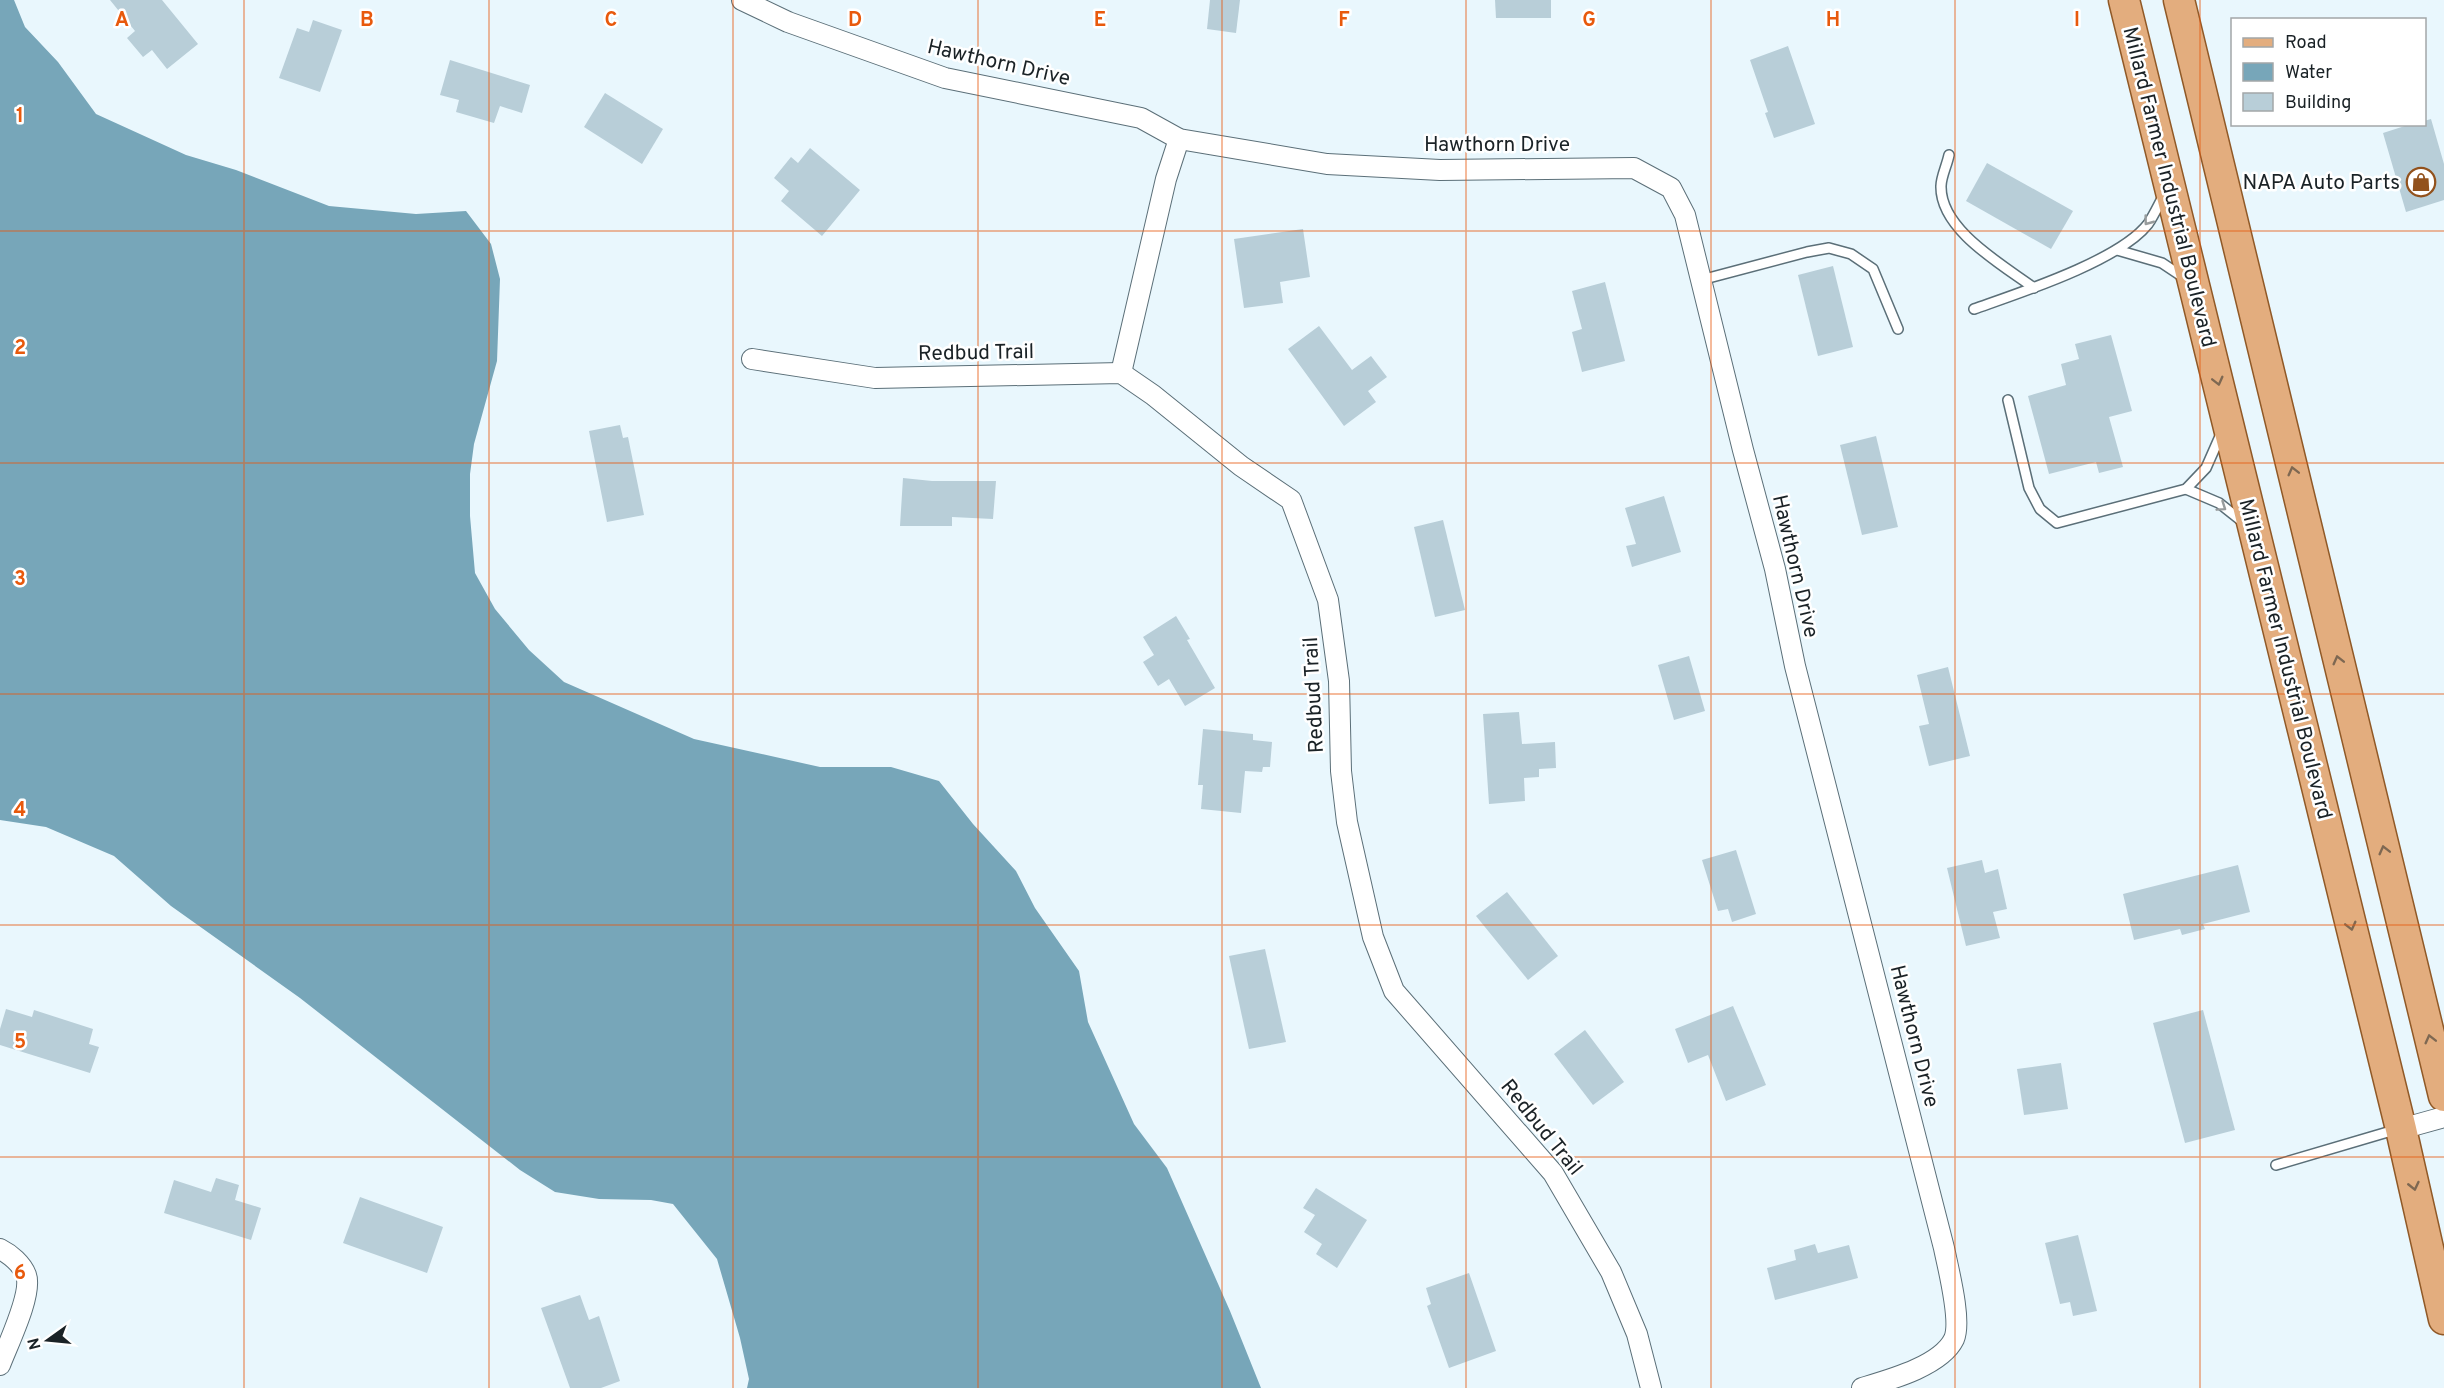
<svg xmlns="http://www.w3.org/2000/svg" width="2444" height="1388" font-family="Overpass,sans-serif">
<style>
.water{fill:#77a6b9}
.building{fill:#b8ced8}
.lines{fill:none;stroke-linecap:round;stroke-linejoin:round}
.lane-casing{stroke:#5b6f78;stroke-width:12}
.street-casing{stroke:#5b6f78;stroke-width:22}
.primary-casing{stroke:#905927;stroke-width:33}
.lane{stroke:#fff;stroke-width:9}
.street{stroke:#fff;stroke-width:20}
.primary{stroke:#e3ad7e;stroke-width:30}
.oneway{stroke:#989c9d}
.oneway2{stroke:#7e6852}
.grid{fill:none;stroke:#e8590c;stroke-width:1.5;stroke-opacity:0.55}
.labels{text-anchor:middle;stroke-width:5;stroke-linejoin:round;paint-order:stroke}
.street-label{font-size:21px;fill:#1a2226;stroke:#fff}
.poi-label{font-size:21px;fill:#1a2226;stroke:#fff;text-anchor:end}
.grid-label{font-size:20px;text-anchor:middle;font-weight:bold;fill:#e8590c;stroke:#fff;stroke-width:5;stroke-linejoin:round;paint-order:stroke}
</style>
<rect width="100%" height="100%" fill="#e9f7fd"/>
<path class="water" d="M0 0H14L25 27 58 62 96 114 186 155 236 170 329 206 416 214 466 211 491 244 500 279 497 361 474 444 470 474V516L475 573 495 609 529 650 564 682 694 739 820 767H891L939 781 973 824 1016 871 1035 908 1079 971 1088 1022 1134 1124 1167 1168 1230 1311 1261 1388H747L749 1379 740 1338 717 1259 673 1204 651 1200 599 1199 555 1192 520 1170 300 998 171 906 114 856 46 827 0 820Z"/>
<g class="building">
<path d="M110 0H162L198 44 167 69 152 50 143 57 127 38 135 31Z"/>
<path d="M1210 0H1240L1236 33 1207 29Z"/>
<path d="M1495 0H1551V18H1496Z"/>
<path d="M313 20 342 30 320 92 279 78 297 28 309 32Z"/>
<path d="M1788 46 1815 124 1774 138 1765 113 1768 112 1750 60Z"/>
<path d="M450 60 530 85 522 113 500 106 494 123 456 112 459 100 440 95Z"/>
<path d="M605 93 663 129 642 164 584 127Z"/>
<path d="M2431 119 2444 164V200L2406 212 2383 133 2411 124H2424V121Z"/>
<path d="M810 148 860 190 822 236 781 201 789 191 774 178 791 157 798 163Z"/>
<path d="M1987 163 2073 211 2051 249 1966 201Z"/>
<path d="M1303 229 1310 277 1280 282 1283 303 1244 308 1234 239Z"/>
<path d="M1833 266 1853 347 1818 356 1798 275Z"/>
<path d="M1605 282 1625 361 1582 372 1572 332 1582 329 1572 291Z"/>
<path d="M1319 326 1352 370 1371 356 1387 377 1368 391 1376 402 1344 426 1288 349Z"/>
<path d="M2111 335 2132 411 2109 417 2123 467 2099 473 2096 462 2049 474 2028 396 2066 385 2061 364 2079 359 2075 344Z"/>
<path d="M620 425 623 438 628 437 644 515 607 522 589 431Z"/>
<path d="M1876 436 1898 527 1862 535 1840 445Z"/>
<path d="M903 478 932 481H996L993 519 952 517V526H900Z"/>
<path d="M1664 496 1681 552 1632 567 1626 546 1636 544 1625 508Z"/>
<path d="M1443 520 1465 610 1435 617 1414 527Z"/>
<path d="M1176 616 1190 639 1187 640 1215 688 1185 706 1169 679 1158 686 1143 662 1154 655 1143 637Z"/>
<path d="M1689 656 1705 711 1674 720 1658 665Z"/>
<path d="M1948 667 1970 756 1929 766 1919 726 1929 724 1917 675Z"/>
<path d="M1519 712 1522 744 1555 742 1556 768 1539 769V777L1524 778 1525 801 1489 804 1483 714Z"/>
<path d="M1203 729 1253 734V740L1272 742 1270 767H1263L1262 772 1245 771 1241 813 1201 809 1203 785H1198Z"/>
<path d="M1736 850 1756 914 1732 922 1728 909 1718 911 1702 860Z"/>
<path d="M1982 860 1985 873 1998 869 2007 909 1993 912 2000 938 1966 946 1947 868Z"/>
<path d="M2238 865 2250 912 2203 924 2205 929 2182 935 2180 929 2134 940 2123 894Z"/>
<path d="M1507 892 1558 956 1528 980 1476 916Z"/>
<path d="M1265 949 1286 1042 1249 1049 1229 956Z"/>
<path d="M1733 1006 1766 1085 1726 1101 1708 1055 1688 1063 1675 1029Z"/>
<path d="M6 1009 32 1017 34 1010 93 1029 89 1044 99 1047 90 1073 0 1045V1029Z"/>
<path d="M2203 1010 2235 1130 2185 1143 2153 1023Z"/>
<path d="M1585 1030 1624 1082 1593 1105 1554 1054Z"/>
<path d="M2061 1063 2068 1109 2024 1115 2017 1069Z"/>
<path d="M216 1178 239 1185 235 1200 261 1208 251 1240 164 1213 174 1180 211 1192Z"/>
<path d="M1316 1188 1367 1220 1337 1268 1316 1254 1322 1244 1304 1232 1315 1215 1303 1208Z"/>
<path d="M360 1197 443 1227 427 1273 343 1243Z"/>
<path d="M2078 1235 2097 1311 2073 1316 2070 1302 2060 1304 2045 1243Z"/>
<path d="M1815 1244 1818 1253 1849 1245 1858 1278 1775 1300 1767 1268 1796 1260 1794 1250Z"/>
<path d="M1469 1273 1496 1351 1449 1368 1427 1306 1431 1304 1426 1288Z"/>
<path d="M580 1295 589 1320 599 1316 620 1381 601 1388H570L541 1308Z"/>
</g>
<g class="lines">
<g class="lane-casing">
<g id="lane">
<path d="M1949 155C1947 165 1941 177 1941 186 1940 230 2003 265 2034 288"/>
<path d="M2117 250 2162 263 2183 277"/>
<path d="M1701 280 1807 252 1829 248 1851 254 1873 269 1898 329"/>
<path d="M1974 309C2019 293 2119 261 2148 224 2154 215 2159 204 2164 195"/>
<path d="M2008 400 2029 488 2040 509 2057 523 2186 489 2206 468 2221 434"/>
<path d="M2186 489 2219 503 2243 522"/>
<path d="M2276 1165 2398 1129"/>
</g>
</g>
<g class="street-casing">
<g id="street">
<path d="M742 0 788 22 945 78 1141 118 1179 139 1327 164 1440 170 1634 168 1671 188 1685 215 1743 450 1775 569 1795 666 1944 1248C1948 1268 1962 1321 1954 1339 1941 1366 1889 1380 1862 1388"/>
<path d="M752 359 875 378 1121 373 1153 395 1241 466 1291 500 1328 600 1339 681 1341 771 1347 822 1373 937 1394 991 1553 1173 1611 1272 1637 1334 1651 1388"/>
<path d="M1121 373 1166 179 1179 139"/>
<path d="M2401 1129 2444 1117"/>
<path d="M0 1249C10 1254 22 1264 26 1275 33 1294 7 1346 0 1365"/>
</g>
</g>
<g class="primary-casing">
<g id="primary">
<path d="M2124 0 2401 1129 2444 1319"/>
<path d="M2179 0 2444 1096"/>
</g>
</g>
<use href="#lane" class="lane"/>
<use href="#street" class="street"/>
<use href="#primary" class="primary"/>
</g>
<defs><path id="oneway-chevron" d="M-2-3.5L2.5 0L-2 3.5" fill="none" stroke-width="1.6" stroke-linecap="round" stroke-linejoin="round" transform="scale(1.5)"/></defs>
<g class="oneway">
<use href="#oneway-chevron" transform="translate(2148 221) rotate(127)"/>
<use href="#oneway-chevron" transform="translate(2222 507) rotate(34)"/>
</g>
<g class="oneway2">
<use href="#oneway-chevron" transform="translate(2218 381) rotate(76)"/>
<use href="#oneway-chevron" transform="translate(2293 471) rotate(-104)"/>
<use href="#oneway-chevron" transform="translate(2338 660) rotate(-104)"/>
<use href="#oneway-chevron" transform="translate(2384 850) rotate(-104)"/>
<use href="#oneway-chevron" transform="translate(2351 926) rotate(76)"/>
<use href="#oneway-chevron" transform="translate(2430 1039) rotate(-104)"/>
<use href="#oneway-chevron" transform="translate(2414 1186) rotate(77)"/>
</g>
<path class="grid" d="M244 0V1388M489 0V1388M733 0V1388M978 0V1388M1222 0V1388M1466 0V1388M1711 0V1388M1955 0V1388M2200 0V1388M0 231H2444M0 463H2444M0 694H2444M0 925H2444M0 1157H2444"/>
<defs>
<g id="shop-ring" transform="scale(1.5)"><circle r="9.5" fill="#fff" stroke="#92511c" stroke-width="1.5"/><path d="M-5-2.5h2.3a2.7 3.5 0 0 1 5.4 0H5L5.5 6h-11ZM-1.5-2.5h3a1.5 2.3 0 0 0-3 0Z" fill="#92511c"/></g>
</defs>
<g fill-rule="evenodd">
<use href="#shop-ring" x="2421" y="182"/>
</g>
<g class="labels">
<g class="street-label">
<text transform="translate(999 62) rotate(13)" y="7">Hawthorn Drive</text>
<text x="1497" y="151">Hawthorn Drive</text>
<text transform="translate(2170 187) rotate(76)" y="7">Millard Farmer Industrial Boulevard</text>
<text transform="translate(976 352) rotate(-1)" y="7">Redbud Trail</text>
<text transform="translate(1796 566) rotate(77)" y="7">Hawthorn Drive</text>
<text transform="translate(2286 659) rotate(76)" y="7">Millard Farmer Industrial Boulevard</text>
<text transform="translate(1313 695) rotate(-93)" y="7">Redbud Trail</text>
<text transform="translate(1915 1036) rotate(76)" y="7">Hawthorn Drive</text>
<text transform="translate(1542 1127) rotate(51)" y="7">Redbud Trail</text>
</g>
<g class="poi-label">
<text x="2400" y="189">NAPA Auto Parts</text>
</g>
</g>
<g class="grid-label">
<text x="122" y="26">A</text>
<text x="367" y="26">B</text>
<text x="611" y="26">C</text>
<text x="855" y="26">D</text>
<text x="1100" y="26">E</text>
<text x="1344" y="26">F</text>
<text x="1589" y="26">G</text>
<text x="1833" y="26">H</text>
<text x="2077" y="26">I</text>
<text x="20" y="122">1</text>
<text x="20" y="354">2</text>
<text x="20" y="585">3</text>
<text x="20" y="816">4</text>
<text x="20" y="1048">5</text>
<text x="20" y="1279">6</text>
</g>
<rect x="2231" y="18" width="195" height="108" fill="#ffffff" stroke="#a3a7a8" stroke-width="1.5"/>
<rect x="2243" y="38" width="30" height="9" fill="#e3ad7e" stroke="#a3a7a8" stroke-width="1.5"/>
<text x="2285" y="48" font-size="18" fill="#1a2226">Road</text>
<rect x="2243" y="63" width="30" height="18" fill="#77a6b9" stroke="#a3a7a8" stroke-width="1.5"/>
<text x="2285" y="78" font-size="18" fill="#1a2226">Water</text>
<rect x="2243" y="93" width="30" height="18" fill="#b8ced8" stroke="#a3a7a8" stroke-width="1.5"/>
<text x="2285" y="108" font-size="18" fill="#1a2226">Building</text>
<g transform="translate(48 1340) rotate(255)" stroke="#ffffff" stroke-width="4.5" paint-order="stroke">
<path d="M0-4.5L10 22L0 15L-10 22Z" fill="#1a2226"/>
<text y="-9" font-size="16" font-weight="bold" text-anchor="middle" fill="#1a2226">N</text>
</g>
</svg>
